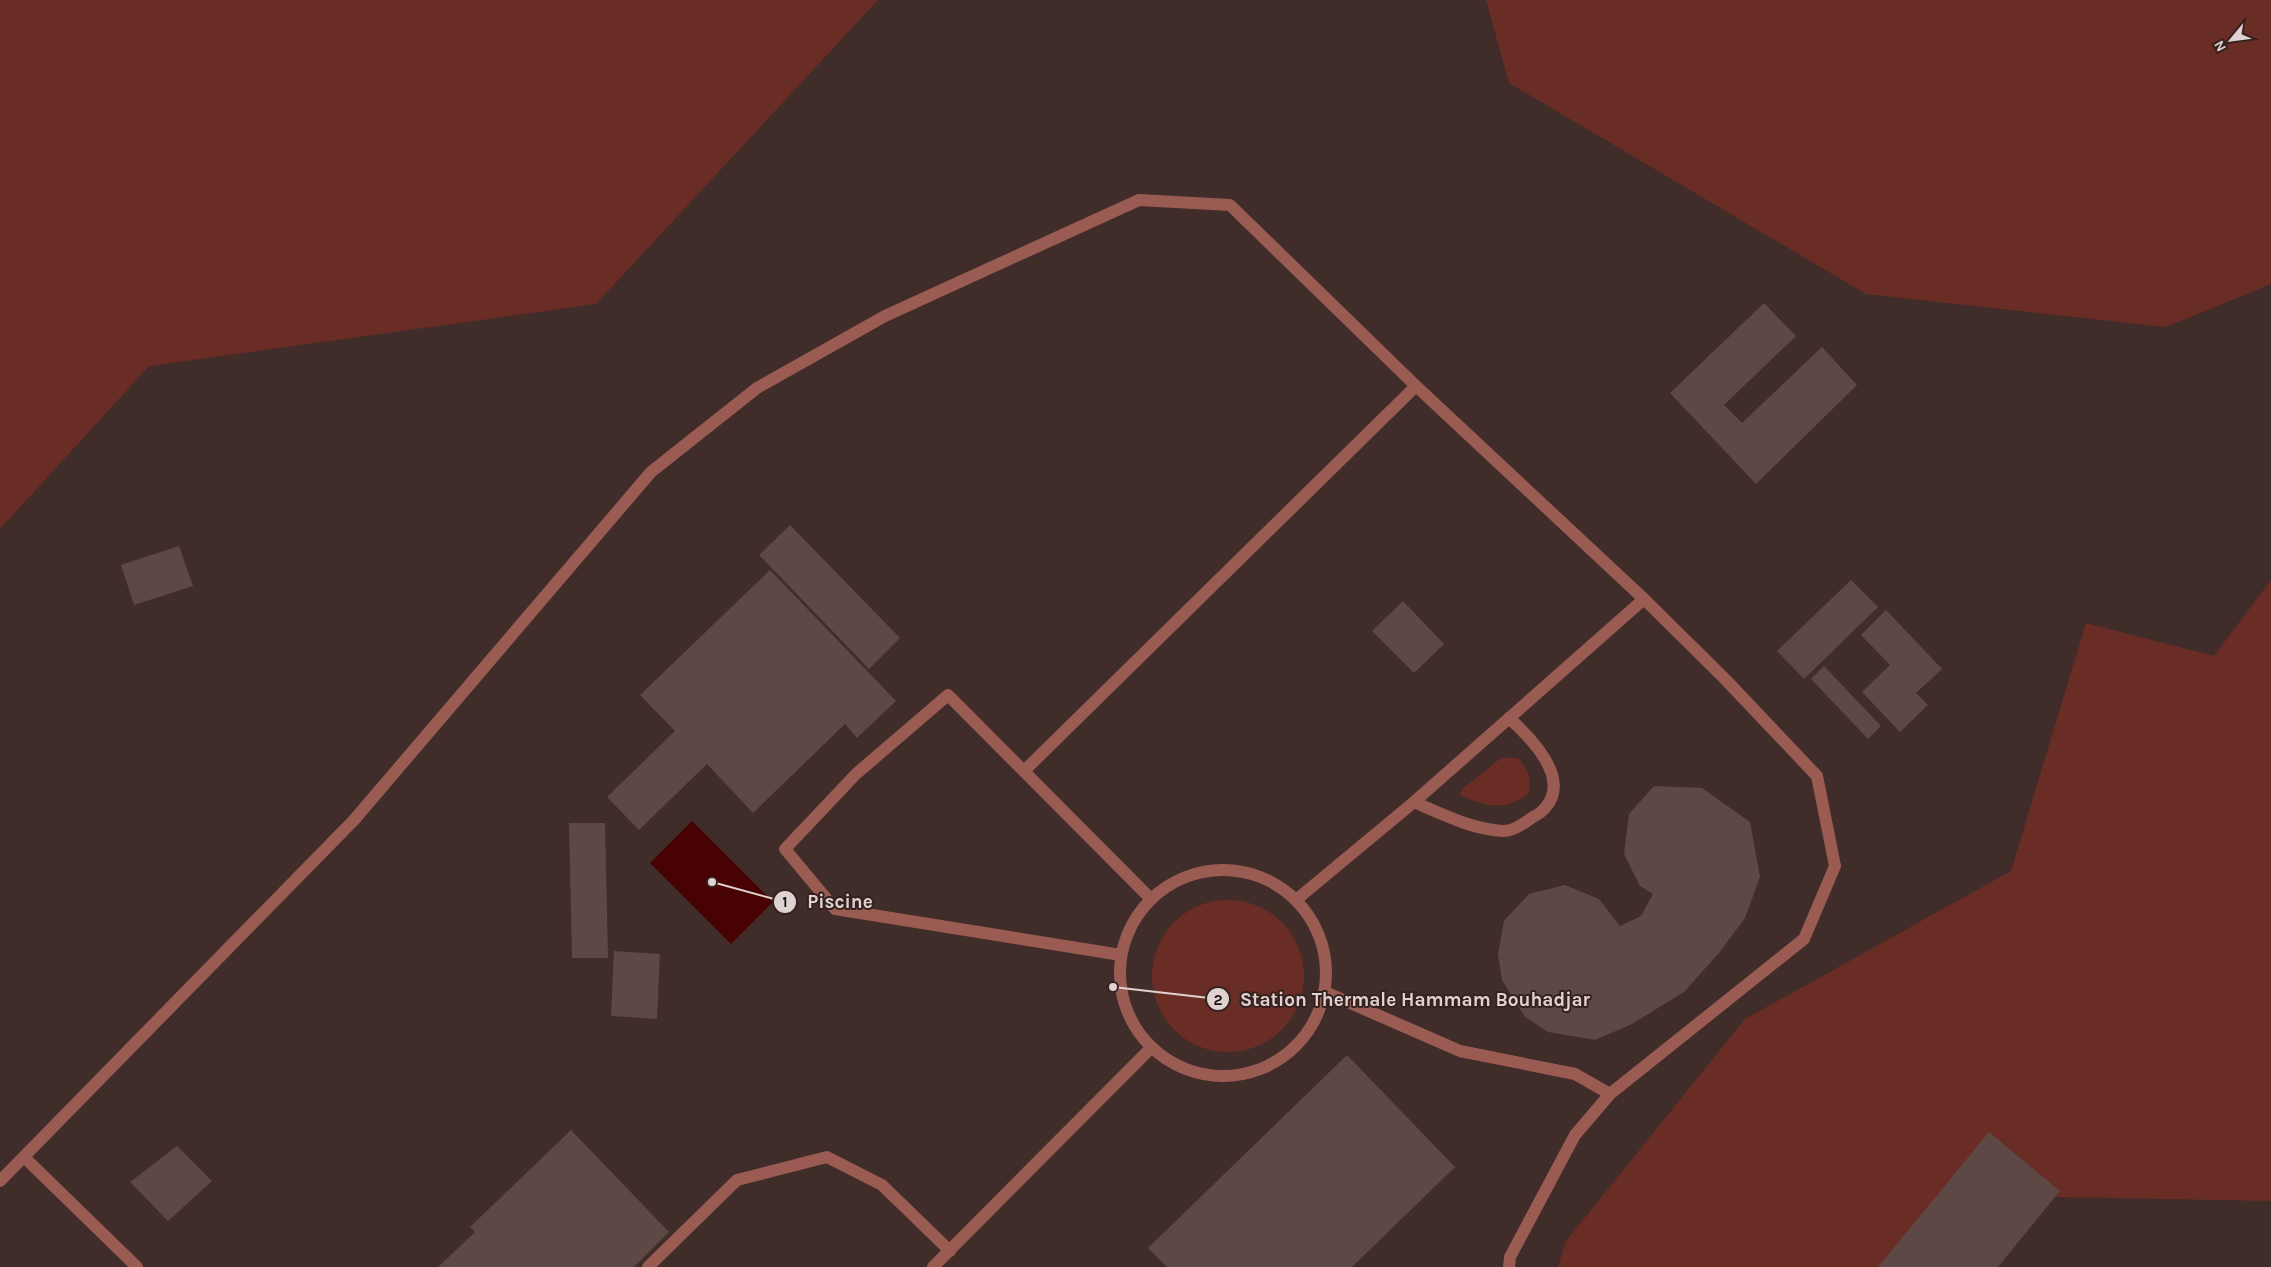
<svg xmlns="http://www.w3.org/2000/svg" width="2271" height="1267" font-family="Karla,sans-serif">
<style>
.green{fill:#6a2d25}
.water{fill:#480201}
.building{fill:#5d4845}
.lines{fill:none;stroke-linecap:round;stroke-linejoin:round}
.minor{stroke:#9a5c52;stroke-width:12}
.leader{fill:none;stroke:#e0d2d0;stroke-width:2}
.callout-dot{fill:#e0d2d0;stroke:#35221f;stroke-width:2}
.mark-label{font-size:15px;text-anchor:middle;font-weight:bold;fill:#111}
.callout-label{font-size:19px;text-anchor:middle;font-weight:bold;fill:#e0d2d0;stroke:#35221f;stroke-width:4;stroke-linejoin:round;paint-order:stroke}
</style>
<rect width="100%" height="100%" fill="#402c29"/>
<g class="green">
<path d="M0 0H878L596 304 149 366 0 529Z"/>
<path d="M1486 0H2271V284L2166 327 1866 294 1509 83Z"/>
<path d="M2271 580V1201L1998 1196 1911 1267H1558L1566 1241 1745 1019 2011 871 2086 623 2214 656Z"/>
<path d="M1501 758H1518C1529 770 1532 779 1528 794 1505 811 1485 807 1460 795L1462 789Z"/>
<circle cx="1228" cy="976" r="76"/>
</g>
<path class="water" d="M692 821 773 902 731 944 650 863Z"/>
<g class="building">
<path d="M1764 303 1796 336 1724 405 1742 423 1822 347 1857 385 1756 484 1670 393Z"/>
<path d="M790 525 900 638 869 669 759 555Z"/>
<path d="M179 546 193 586 134 605 121 565Z"/>
<path d="M770 570 896 701 857 738 845 724 753 813 707 764 639 830 607 797 675 731 640 695Z"/>
<path d="M1851 580 1878 607 1804 679 1777 651Z"/>
<path d="M1403 601 1444 644 1414 673 1372 631Z"/>
<path d="M1886 610 1942 669 1916 693 1928 705 1900 732 1862 692 1890 665 1861 635Z"/>
<path d="M1824 666 1881 726 1868 739 1811 679Z"/>
<path d="M1654 786 1702 788 1750 822 1760 877 1745 918 1719 953 1684 992 1632 1024 1595 1040 1548 1032 1525 1017 1502 980 1498 954 1504 921 1529 894 1565 885 1599 899 1620 926 1641 916 1653 894 1640 886 1624 854 1629 814Z"/>
<path d="M569 823H605L608 958H572Z"/>
<path d="M614 951 660 954 657 1019 611 1016Z"/>
<path d="M1347 1055 1455 1167 1352 1267H1167L1148 1248Z"/>
<path d="M571 1130 669 1232 634 1267H438L475 1232 470 1227Z"/>
<path d="M1989 1132 2060 1191 1998 1267H1878Z"/>
<path d="M177 1146 212 1181 168 1221 130 1182Z"/>
</g>
<g class="lines">
<g class="minor">
<path d="M1024 771 1416 386"/>
<path d="M1414 802C1442 814 1471 829 1502 831 1511 832 1525 823 1533 817 1537 815 1542 812 1545 808 1572 778 1530 737 1509 718"/>
<circle cx="1223" cy="973" r="103"/>
<path d="M1296 900 1414 802 1644 599"/>
<path d="M1121 955 835 909 785 849 856 774 948 695 1150 898"/>
<path d="M1325 992 1460 1051 1575 1074 1610 1094"/>
<path d="M24 1157 137 1267"/>
<path d="M0 1181 354 820 651 472 757 388 885 316 1139 200 1230 205 1416 386 1644 599 1725 679 1817 776 1835 866 1804 939 1610 1094 1575 1135 1510 1257 1509 1267"/>
<path d="M648 1267 737 1180 827 1157 882 1185 950 1251"/>
<path d="M933 1267 1151 1048"/>
</g>
</g>
<path class="leader" d="M712 882L785 902M1113 987L1218 999"/>
<g class="callout-dot">
<circle cx="712" cy="882" r="5"/>
<circle cx="1113" cy="987" r="5"/>
<circle cx="785" cy="902" r="12"/>
<circle cx="1218" cy="999" r="12"/>
</g>
<g class="mark-label">
<text x="785" y="907">1</text>
<text x="1218" y="1005">2</text>
</g>
<g class="callout-label">
<text x="840" y="908">Piscine</text>
<text x="1415" y="1006">Station Thermale Hammam Bouhadjar</text>
</g>
<g transform="translate(2231 40) rotate(241)" stroke="#35221f" stroke-width="4" paint-order="stroke">
<path d="M0-4L9 19L0 12L-9 19Z" fill="#e0d2d0"/>
<text y="-8" font-size="14" font-weight="bold" text-anchor="middle" fill="#e0d2d0">N</text>
</g>
</svg>
